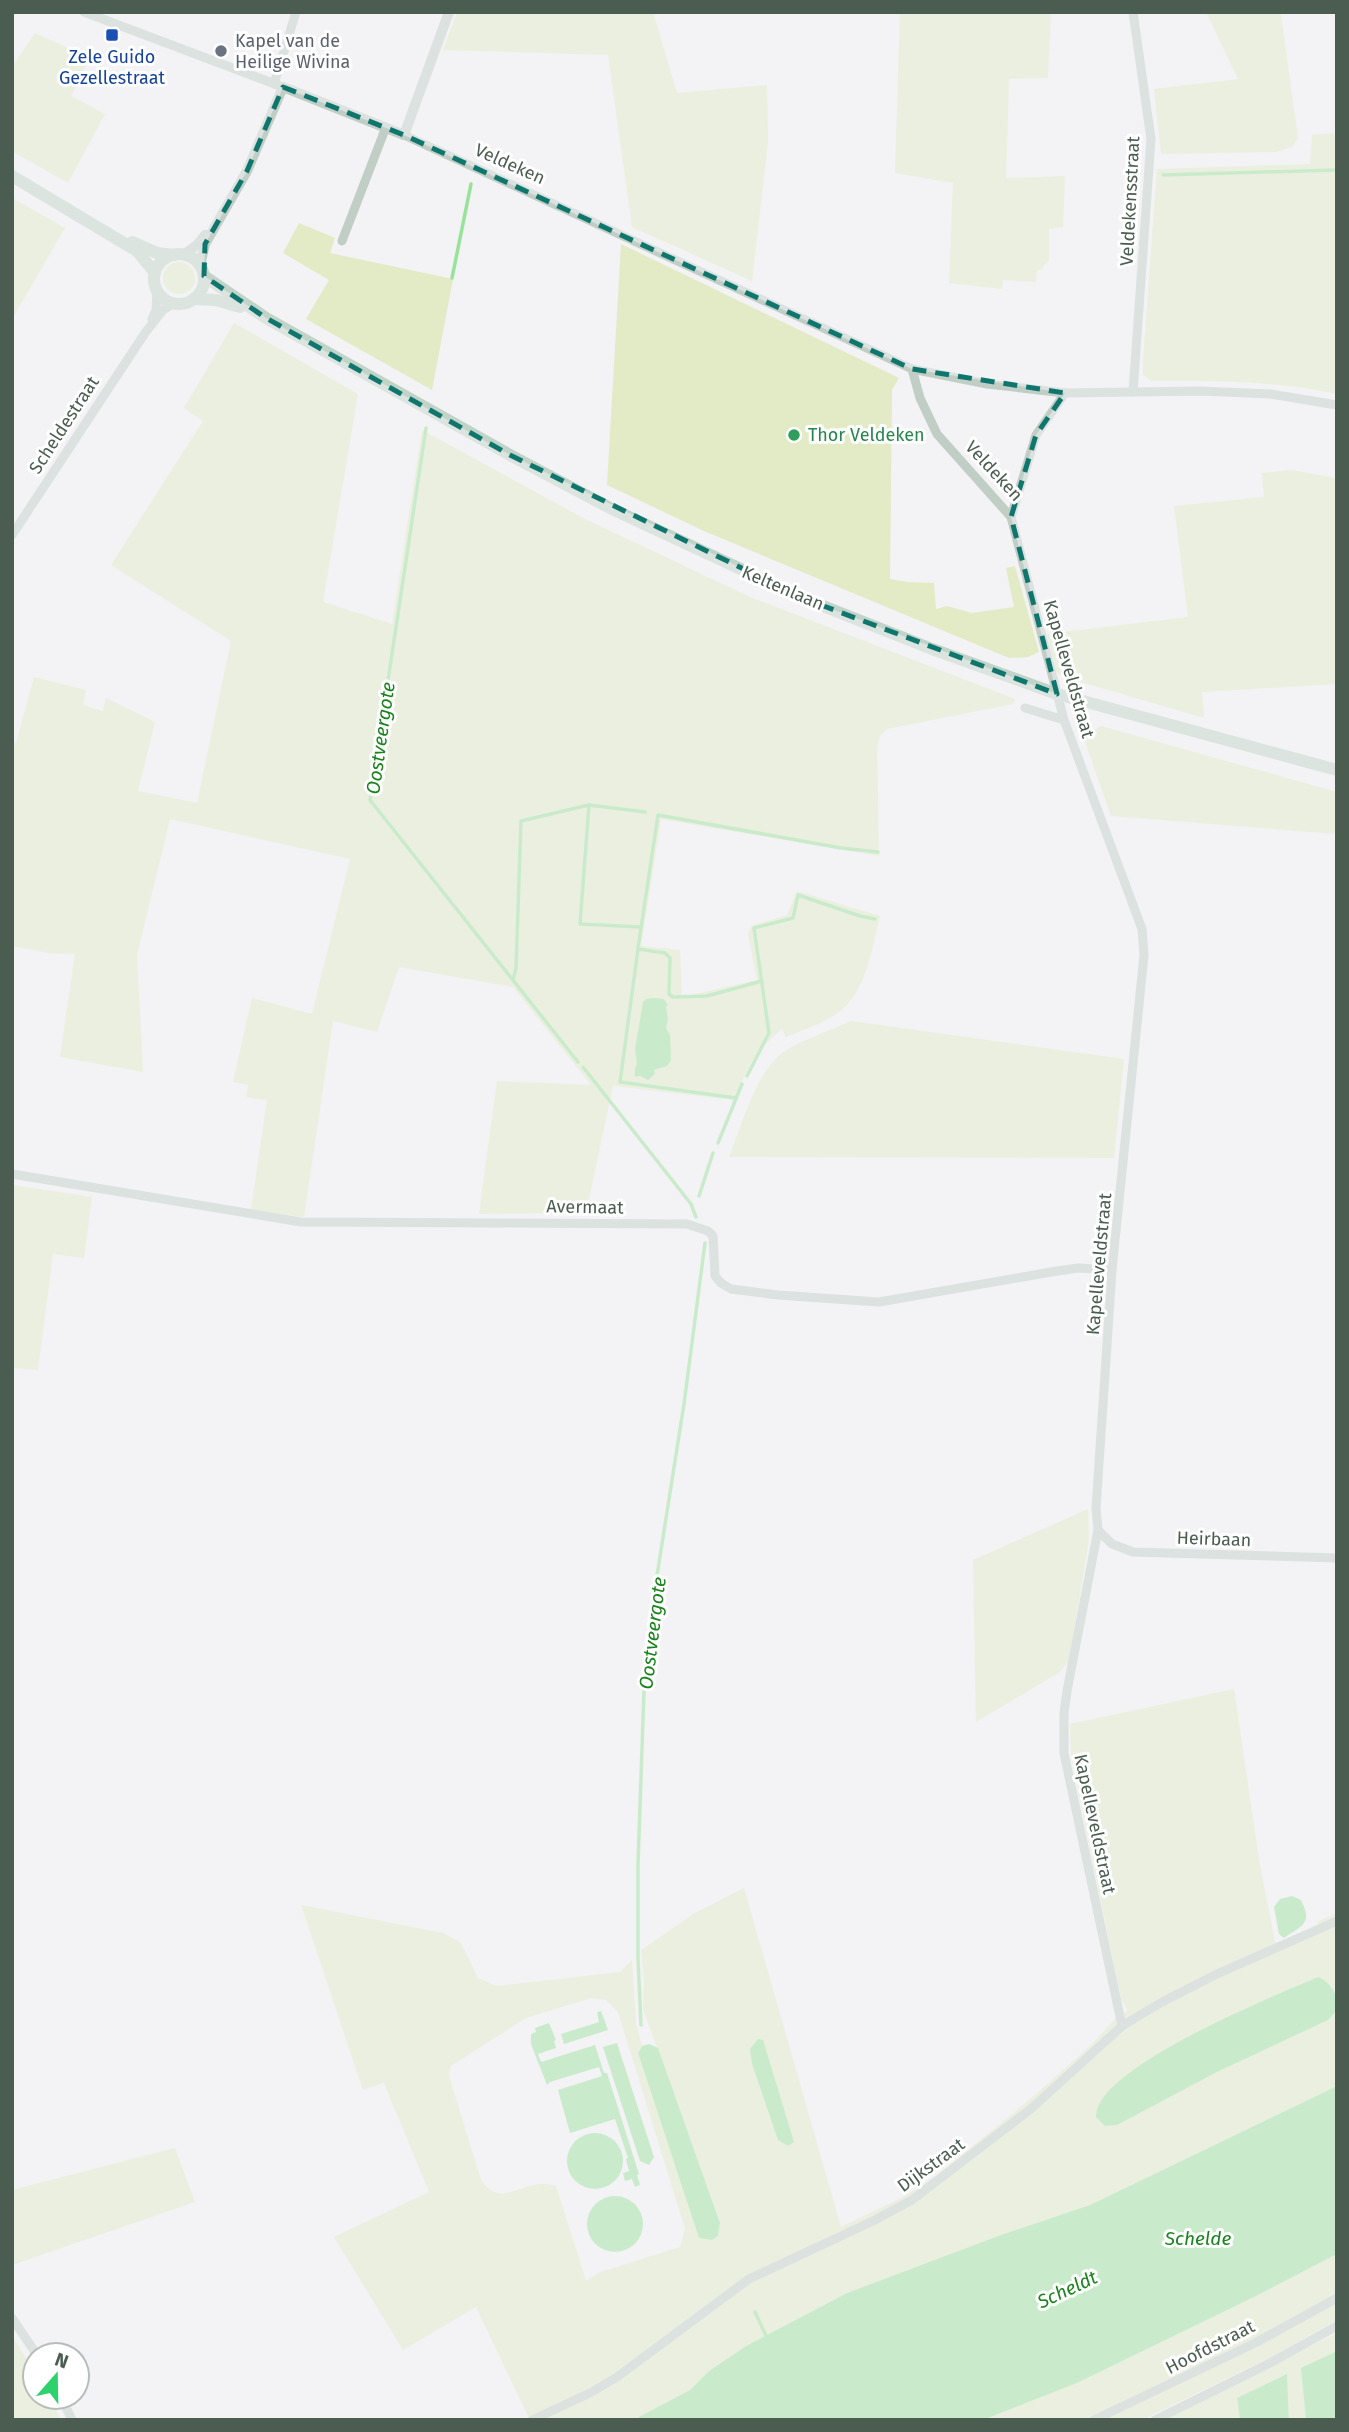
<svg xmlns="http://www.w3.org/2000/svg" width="1349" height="2432" font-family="'Fira Sans',sans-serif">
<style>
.green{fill:#e3ebc6;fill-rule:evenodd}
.water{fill:#98e39a}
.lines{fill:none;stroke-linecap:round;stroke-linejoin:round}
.stream{stroke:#98e39a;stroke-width:3.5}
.minor{stroke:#c1cec6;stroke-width:9}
.tertiary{stroke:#c1cec6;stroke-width:10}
.secondary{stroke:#c2d3c8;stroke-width:12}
.marked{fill:none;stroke:#0f766e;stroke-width:5;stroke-dasharray:14 9;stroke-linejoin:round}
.transit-dot{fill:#1a4fb4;stroke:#fff;stroke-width:2.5}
.worship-dot{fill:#6b7280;stroke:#fff;stroke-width:2.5}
.leisure-dot{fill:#2e9e5b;stroke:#fff;stroke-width:2.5}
.labels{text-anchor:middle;stroke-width:6;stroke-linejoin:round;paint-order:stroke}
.worship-label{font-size:18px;fill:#5b616d;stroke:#fff;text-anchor:start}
.transit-label{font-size:18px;fill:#164399;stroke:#fff}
.street-label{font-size:18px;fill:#4b5d51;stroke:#fff}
.leisure-label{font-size:18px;fill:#27864d;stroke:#fff;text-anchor:start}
.water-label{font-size:19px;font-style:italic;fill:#1b831e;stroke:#fff}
</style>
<rect width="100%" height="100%" fill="#f3f2f4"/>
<g class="green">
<path d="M457 12H653L677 93 767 85 768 142 752 281 632 227 608 55 443 50Z"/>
<path d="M900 12H1051L1048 78 1009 79 1006 178 1065 176 1063 227 1049 229V261L1043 266V270H1037L1036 282 1003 280 1002 289 949 283 953 183 895 173Z"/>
<path d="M1206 12H1279L1281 15 1298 138 1292 147 1276 152 1161 154 1154 89 1238 79Z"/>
<path d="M35 33 90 58 71 96 105 114 68 183 12 151V67Z"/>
<path d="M1337 133V394C1275 380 1213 381 1151 381L1143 374V361L1157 169 1310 164 1312 135Z"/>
<path d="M12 198 65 228 12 319Z"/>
<path d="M299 223 335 238 330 253 453 279 432 390 306 319 329 280 283 253Z"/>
<path d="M621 244 899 378 892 390 890 579 907 582 934 583 936 609 947 606 972 613 1014 607 1006 568 1015 566 1039 652 1028 657 1009 658 704 531 607 485Z"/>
<circle cx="179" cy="278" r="16"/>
<path d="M234 323 358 394 323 602 392 624 422 430 583 518 750 597 1015 699 1013 704 887 729 880 736 877 748 879 856 661 819 641 946 680 950 682 997 757 980 748 934 751 926 787 915 797 891 880 916C872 948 866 995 836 1014 822 1024 803 1030 786 1037L782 1029C753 1054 748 1065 735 1100L613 1086 586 1213 479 1214 497 1081 591 1085 513 987 399 967 377 1032 333 1021 304 1217 251 1210 267 1100 246 1097 248 1085 233 1082 252 998 312 1014 350 859 170 819 137 955 143 1072 60 1057 75 954 48 953 12 946V742L16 743 34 677 86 690 83 705 103 711 106 698 155 722 138 791 197 803 231 641 111 565 203 421 184 408Z"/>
<path d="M1291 470 1337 478V684L1202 692 1204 718 1064 677 1056 672 1047 634 1188 617 1174 506 1264 497 1262 473Z"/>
<path d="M1101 726 1337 792V834L1111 816 1083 736Z"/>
<path d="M851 1021 1124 1059 1114 1158 729 1157C742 1125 755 1075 781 1054 796 1042 832 1030 851 1021Z"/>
<path d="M12 1185 92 1197 84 1258 53 1254 38 1370 12 1368Z"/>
<path d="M1088 1509 1089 1540 1069 1661 1060 1672 976 1722 973 1560Z"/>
<path d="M1234 1689 1259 1860 1276 1947 1319 1929 1317 1922 1337 1913V2086L1090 2205 998 2236 847 2293 746 2346 709 2371 690 2390 633 2420H530L476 2307 403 2350 334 2237 429 2192 384 2083 363 2090 301 1905 443 1933 461 1943 478 1978 496 1986 620 1972 632 1960 636 2024 642 2046 638 2053 699 2237 712 2240 718 2236 720 2223 643 2009 644 1982 641 1950 693 1914 744 1888 841 2227 905 2196 937 2175 1027 2102 1089 2047 1118 2016 1128 2011 1121 1999 1071 1756 1070 1724ZM591 1998 606 2000 618 2012 685 2229 680 2247 598 2273 586 2281 556 2186C524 2175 502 2212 481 2180L449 2076 451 2066 526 2018Z"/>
<path d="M175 2148 195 2202 12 2265V2190Z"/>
<path d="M1337 2254V2320L1265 2360 1142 2420H983L1077 2383 1254 2297Z"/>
<path d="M1337 2333V2351L1302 2368 1306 2420H1289L1287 2375 1237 2398 1240 2420H1155L1221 2391Z"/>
<path d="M12 2336 35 2372V2397H49L61 2420H12Z"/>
</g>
<g class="water">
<path d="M653 998 664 999 668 1005 666 1007 668 1019 666 1028 670 1035 671 1061 667 1066 654 1070 655 1074 648 1080 640 1076 635 1077V1068L637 1064 635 1049 643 1002 646 999Z"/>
<path d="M1292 1896 1301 1900C1314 1925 1300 1926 1284 1938L1279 1934 1274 1907 1280 1899Z"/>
<path d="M1318 1977C1333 1984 1337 1994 1337 2010L1328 2020 1217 2072 1117 2125 1105 2126 1096 2117C1094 2068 1276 1995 1318 1977Z"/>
<path d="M601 2011 608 2030 564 2044 561 2034 599 2022 597 2012Z"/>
<path d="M549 2023 556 2040 554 2041 556 2048 538 2054 541 2062 595 2045 604 2073H607L639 2174 637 2175 640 2185 635 2187 632 2179 625 2181 623 2173 629 2171 626 2159 628 2158 615 2119 570 2133 558 2090 602 2076 599 2067 550 2082 547 2085 531 2044V2034L536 2032 535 2028Z"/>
<path d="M758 2039 763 2040 794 2142 788 2146 778 2140 752 2064 750 2049Z"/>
<path d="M617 2043 654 2157 649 2165 640 2161 603 2047Z"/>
<path d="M649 2044 658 2048 720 2223 718 2236 712 2240 699 2238 638 2053 642 2046Z"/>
<path d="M1337 2086V2254L1254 2297 1077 2383 983 2420H633L690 2390 709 2371 746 2346 847 2293 998 2236 1090 2205Z"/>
<circle cx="595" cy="2161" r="28"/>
<circle cx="615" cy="2224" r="28"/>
<path d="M1337 2351V2418L1306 2420 1301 2368Z"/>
<path d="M1287 2374 1289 2420H1240L1237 2398Z"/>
</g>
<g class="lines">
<g class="stream">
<path d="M1163 175 1337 170"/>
<path d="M452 278 471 184"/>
<path d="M426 428 370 800 578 1062"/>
<path d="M640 927 580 924 589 805 645 812"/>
<path d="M638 948 658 815 841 848 878 852"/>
<path d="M513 980 516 968 521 821 589 805"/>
<path d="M583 1067 691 1204 696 1217"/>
<path d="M747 1076 769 1033 754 928 793 918 798 895 860 916 875 919"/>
<path d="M736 1098 620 1082 638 949 665 953 670 958 669 994 673 997 707 996 762 981"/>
<path d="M718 1143 742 1084"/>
<path d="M699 1196 713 1153"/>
<path d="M641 2025 638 1958V1864L644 1691 656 1582 684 1404 705 1243"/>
<path d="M755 2312 767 2338"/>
</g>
<g class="minor">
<path d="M84 12 283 87"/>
<path d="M1133 12 1151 139 1133 392"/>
<path d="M274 84 296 12"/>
<path d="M404 135 912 369 987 384 1065 393 1200 391 1270 394 1337 405"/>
<path d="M342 241 386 127"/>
<path d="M152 319 156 310 157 291"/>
<path d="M912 369 920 398 937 434 1011 517 1064 720 1142 929 1144 955 1112 1270 1096 1508 1098 1530 1067 1691 1064 1713V1753L1122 2026"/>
<path d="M1011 517 1036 435 1065 393"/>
<path d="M12 535 145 333 163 310 174 303"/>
<path d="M1025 708 1064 720"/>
<path d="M12 1174 301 1222 687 1224 708 1231 713 1236 715 1276 721 1283 731 1289 778 1295 879 1302 1051 1272 1078 1268 1112 1270"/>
<path d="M1098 1530 1112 1544 1133 1552 1337 1558"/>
<path d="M12 2318 37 2355"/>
<path d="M61 2397 72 2420"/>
<path d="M532 2420 590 2393 617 2377 749 2279 873 2221 912 2200 1032 2108 1122 2026 1162 2002 1217 1974 1337 1921"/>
<path d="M1094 2420 1257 2342 1337 2298"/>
<path d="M1155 2420 1268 2364 1337 2326"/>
</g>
<g class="tertiary">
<path d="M183 255 197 245 205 235"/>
<path d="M200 266 205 244 247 171 283 87 404 135 449 12"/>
</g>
<g class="secondary">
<path d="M12 176 137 251 155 273"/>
<path d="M132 242 157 253 174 255"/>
<circle cx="179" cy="279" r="25"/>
<path d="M204 276 266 318 510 455 610 508 805 599 932 649 1057 694 1337 770"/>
<path d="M194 299 216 300 240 307"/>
</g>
</g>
<path d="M0 0H1349V2432H0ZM283 87 404 135 912 369 1065 393 1036 435 1011 517 1057 694 805 599 510 455 266 318 204 276 205 244 247 171Z" fill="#f3f2f4" fill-opacity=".55" fill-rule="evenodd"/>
<path class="marked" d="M283 87 404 135 912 369 1065 393 1036 435 1011 517 1057 694 805 599 510 455 266 318 204 276 205 244 247 171Z"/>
<rect class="transit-dot" x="105" y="28" width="14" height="14" rx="3.5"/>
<circle class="worship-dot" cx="221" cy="51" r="7"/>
<circle class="leisure-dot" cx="794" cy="435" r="7"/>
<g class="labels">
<g class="worship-label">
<text x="235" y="47">Kapel van de<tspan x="235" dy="21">Heilige Wivina</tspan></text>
</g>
<g class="transit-label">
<text x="112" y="63">Zele Guido<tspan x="112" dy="21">Gezellestraat</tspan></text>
</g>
<g class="street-label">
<text transform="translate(510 164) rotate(24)" y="6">Veldeken</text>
<text transform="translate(1130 201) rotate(-87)" y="6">Veldekensstraat</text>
<text transform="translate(64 425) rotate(-57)" y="6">Scheldestraat</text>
<text transform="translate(994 471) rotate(47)" y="6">Veldeken</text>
<text transform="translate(783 588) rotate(23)" y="6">Keltenlaan</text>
<text transform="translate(1069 669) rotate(74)" y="6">Kapelleveldstraat</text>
<text transform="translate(585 1207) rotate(1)" y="6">Avermaat</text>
<text transform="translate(1099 1264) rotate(-85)" y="6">Kapelleveldstraat</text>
<text transform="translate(1214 1539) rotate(2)" y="6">Heirbaan</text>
<text transform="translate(1095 1824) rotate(78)" y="6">Kapelleveldstraat</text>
<text transform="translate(931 2165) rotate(-36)" y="6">Dijkstraat</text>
<text transform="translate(1210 2347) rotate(-27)" y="6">Hoofdstraat</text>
</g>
<g class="leisure-label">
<text x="808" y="441">Thor Veldeken</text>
</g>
<g class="water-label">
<text transform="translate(380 738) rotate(-82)" y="7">Oostveergote</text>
<text transform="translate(652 1633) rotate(-83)" y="7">Oostveergote</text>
<text x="1198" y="2245">Schelde</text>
<text transform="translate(1067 2289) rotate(-25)" y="7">Scheldt</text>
</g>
</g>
<rect width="1349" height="2432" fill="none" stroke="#4b5d51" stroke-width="28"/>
<g transform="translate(56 2376) rotate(20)"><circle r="33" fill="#ffffff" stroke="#b7beb9" stroke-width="2"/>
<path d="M0-5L12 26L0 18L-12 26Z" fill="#2ed26d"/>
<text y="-10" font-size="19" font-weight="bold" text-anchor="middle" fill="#4b5d51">N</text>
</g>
</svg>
